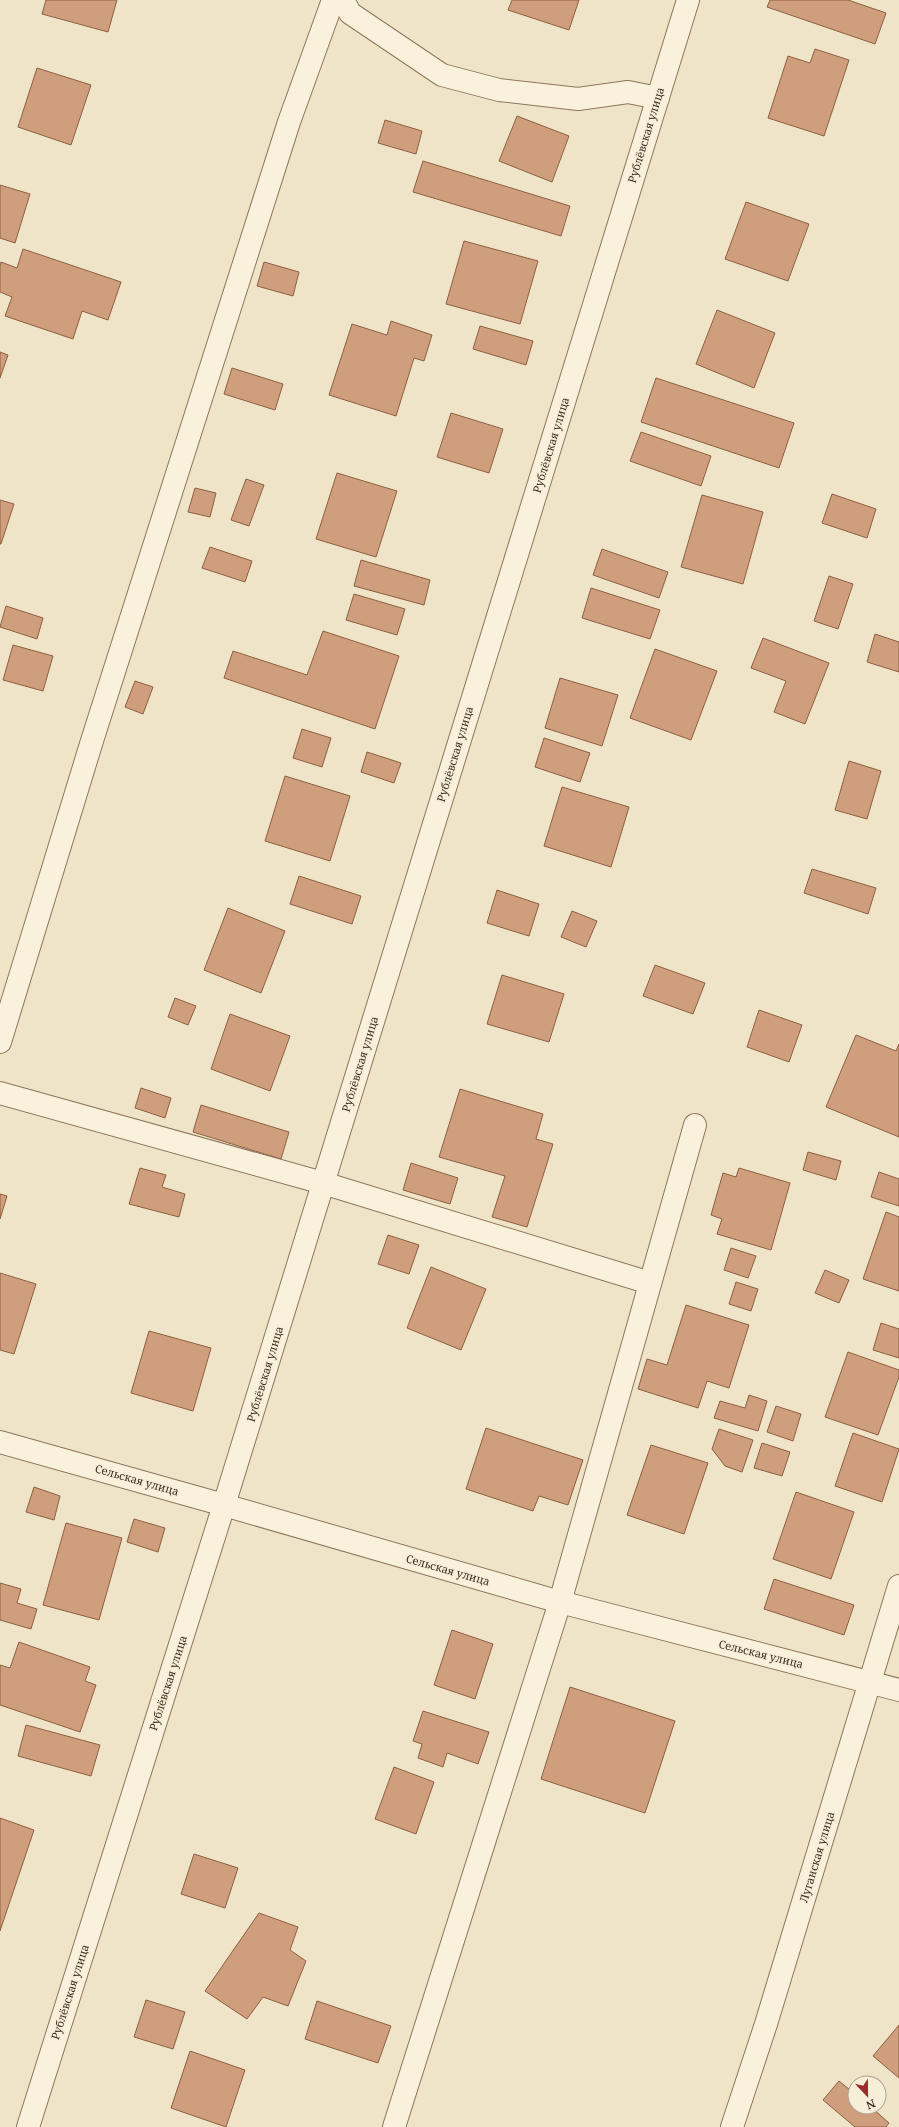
<svg xmlns="http://www.w3.org/2000/svg" width="899" height="2127" font-family="'Noto Serif',serif">
<style>
.building{fill:#cf9f7d;stroke:#8d5f41}
.lines{fill:none;stroke-linecap:round;stroke-linejoin:round}
.minor-casing{stroke:#8d765c;stroke-width:24}
.minor{stroke:#faf1dc;stroke-width:22}
.labels{text-anchor:middle;stroke-width:3.5;stroke-linejoin:round;paint-order:stroke}
.street-label{font-size:11px;fill:#3d2e20;stroke:#f7eed8}
</style>
<rect width="100%" height="100%" fill="#f0e4c8"/>
<g class="building">
<path d="M46 0H117L108 32 42 14Z"/>
<path d="M512 0H579L569 30 508 10Z"/>
<path d="M770 0H848L886 13 875 44 767 7Z"/>
<path d="M815 49 849 60 824 136 768 118 788 56 810 63Z"/>
<path d="M37 68 91 85 71 145 18 127Z"/>
<path d="M517 116 569 136 552 182 499 161Z"/>
<path d="M385 120 422 131 416 154 378 143Z"/>
<path d="M423 161 570 206 561 236 413 192Z"/>
<path d="M0 185 30 194 15 243 0 238Z"/>
<path d="M746 202 809 224 788 281 725 259Z"/>
<path d="M464 241 538 261 520 324 446 304Z"/>
<path d="M23 249 121 282 108 320 82 311 73 339 5 316 12 297 0 292V266L1 262 17 268Z"/>
<path d="M264 262 299 272 293 296 257 286Z"/>
<path d="M717 310 775 333 754 388 696 364Z"/>
<path d="M391 321 432 335 424 361 414 358 396 416 329 395 352 324 387 335Z"/>
<path d="M480 326 533 341 526 365 473 349Z"/>
<path d="M0 352 8 355 0 378Z"/>
<path d="M232 368 283 384 275 410 224 394Z"/>
<path d="M656 378 794 423 779 468 641 422Z"/>
<path d="M451 413 503 429 489 473 437 457Z"/>
<path d="M641 432 711 456 701 486 630 461Z"/>
<path d="M337 473 397 491 376 557 316 539Z"/>
<path d="M246 479 264 485 249 526 231 520Z"/>
<path d="M195 488 216 493 210 517 188 512Z"/>
<path d="M832 494 876 509 867 538 822 523Z"/>
<path d="M702 495 763 512 743 584 681 567Z"/>
<path d="M0 500 14 504 1 544H0Z"/>
<path d="M210 547 252 561 245 582 202 568Z"/>
<path d="M602 549 668 572 659 598 593 575Z"/>
<path d="M361 560 430 580 424 605 354 586Z"/>
<path d="M829 576 853 584 838 629 814 621Z"/>
<path d="M591 588 660 610 650 639 582 618Z"/>
<path d="M354 594 405 609 397 635 346 620Z"/>
<path d="M6 606 43 618 37 639 0 627Z"/>
<path d="M323 631 399 656 375 729 224 678 233 651 307 675Z"/>
<path d="M875 634 899 642V672L867 662Z"/>
<path d="M763 638 829 663 805 724 774 712 786 681 751 668Z"/>
<path d="M13 645 53 656 43 691 3 680Z"/>
<path d="M655 649 717 671 691 740 630 718Z"/>
<path d="M560 678 618 695 602 746 545 728Z"/>
<path d="M135 681 153 687 143 714 125 707Z"/>
<path d="M302 729 331 738 322 767 293 758Z"/>
<path d="M544 738 590 753 580 782 535 767Z"/>
<path d="M367 752 401 763 394 783 361 772Z"/>
<path d="M849 761 881 771 867 819 835 810Z"/>
<path d="M285 776 350 796 330 861 265 841Z"/>
<path d="M562 787 629 807 611 867 544 846Z"/>
<path d="M812 869 876 888 868 914 804 893Z"/>
<path d="M299 876 361 896 352 924 290 904Z"/>
<path d="M497 890 539 904 529 936 487 923Z"/>
<path d="M228 908 285 931 261 993 204 970Z"/>
<path d="M572 911 597 921 586 947 561 937Z"/>
<path d="M655 965 705 983 693 1014 643 996Z"/>
<path d="M502 975 564 994 549 1042 487 1024Z"/>
<path d="M175 998 196 1006 188 1025 168 1017Z"/>
<path d="M759 1010 802 1025 789 1062 747 1047Z"/>
<path d="M230 1014 290 1036 270 1091 211 1069Z"/>
<path d="M856 1035 896 1051 899 1044V1137L826 1107Z"/>
<path d="M141 1088 171 1098 165 1118 135 1108Z"/>
<path d="M460 1089 543 1114 536 1139 553 1144 527 1227 492 1217 505 1176 439 1157Z"/>
<path d="M201 1105 289 1132 281 1159 193 1132Z"/>
<path d="M808 1152 841 1161 836 1180 803 1170Z"/>
<path d="M411 1163 458 1178 450 1204 403 1190Z"/>
<path d="M140 1168 166 1175 162 1187 185 1194 179 1217 129 1204Z"/>
<path d="M739 1168 790 1183 771 1250 717 1234 722 1219 711 1215 723 1173 736 1177Z"/>
<path d="M879 1172 899 1179V1206L871 1197Z"/>
<path d="M0 1194 7 1196 0 1219Z"/>
<path d="M886 1212 899 1217V1291L863 1279Z"/>
<path d="M388 1235 419 1245 409 1274 378 1264Z"/>
<path d="M731 1248 756 1256 748 1278 724 1270Z"/>
<path d="M431 1267 486 1289 461 1350 407 1328Z"/>
<path d="M825 1270 849 1280 839 1303 815 1293Z"/>
<path d="M0 1273 36 1284 14 1354 0 1350Z"/>
<path d="M736 1282 758 1289 751 1311 729 1304Z"/>
<path d="M686 1305 749 1325 729 1388 707 1381 698 1408 638 1389 647 1359 667 1365Z"/>
<path d="M881 1323 899 1329V1358L873 1350Z"/>
<path d="M149 1331 211 1348 193 1411 131 1393Z"/>
<path d="M848 1352 899 1370V1377L878 1435 825 1417Z"/>
<path d="M749 1395 767 1401 758 1431 714 1418 720 1401 745 1408Z"/>
<path d="M776 1406 801 1414 793 1441 767 1432Z"/>
<path d="M486 1428 583 1460 568 1505 539 1496 533 1511 466 1489Z"/>
<path d="M719 1429 753 1440 742 1472 725 1466 712 1449Z"/>
<path d="M853 1433 899 1449 882 1502 835 1486Z"/>
<path d="M762 1443 790 1452 782 1476 754 1468Z"/>
<path d="M651 1445 708 1463 684 1534 627 1515Z"/>
<path d="M34 1487 60 1496 54 1520 26 1512Z"/>
<path d="M796 1492 854 1512 831 1579 773 1559Z"/>
<path d="M134 1519 165 1528 158 1552 127 1542Z"/>
<path d="M66 1523 122 1538 99 1620 43 1605Z"/>
<path d="M774 1579 854 1605 844 1635 764 1609Z"/>
<path d="M0 1583 21 1589 17 1603 37 1609 31 1629 0 1620Z"/>
<path d="M452 1630 493 1644 475 1699 434 1685Z"/>
<path d="M19 1642 90 1667 85 1681 96 1685 80 1732 0 1705V1665L10 1668Z"/>
<path d="M570 1687 675 1721 645 1813 541 1779Z"/>
<path d="M423 1711 489 1732 478 1764 447 1753 443 1767 418 1758 422 1744 413 1741Z"/>
<path d="M26 1725 100 1745 91 1776 18 1756Z"/>
<path d="M394 1767 434 1782 416 1834 375 1819Z"/>
<path d="M0 1818 34 1830 0 1931Z"/>
<path d="M194 1854 238 1868 225 1908 181 1894Z"/>
<path d="M259 1913 298 1927 290 1950 306 1961 288 2006 263 1997 247 2019 205 1991Z"/>
<path d="M146 2000 185 2012 173 2049 134 2037Z"/>
<path d="M317 2001 391 2026 378 2063 305 2039Z"/>
<path d="M899 2025V2078L873 2056Z"/>
<path d="M190 2051 245 2070 226 2127 171 2108Z"/>
<path d="M839 2081 855 2094V2107H871L889 2123 886 2127H855L823 2100Z"/>
</g>
<g class="lines">
<g class="minor-casing">
<g id="minor">
<path d="M343 0 350 13 442 75 499 90 578 99 628 92 658 98"/>
<path d="M0 1042 91 744 289 122 333 0"/>
<path d="M0 1093 323 1183 650 1283"/>
<path d="M0 1442 224 1505 560 1602 899 1690"/>
<path d="M28 2127 224 1505 688 0"/>
<path d="M394 2127 560 1602 695 1125"/>
<path d="M732 2127 766 2024 899 1586"/>
</g>
</g>
<use href="#minor" class="minor"/>
</g>
<g class="labels">
<g class="street-label">
<text transform="translate(646 135) rotate(-73)" y="4">Рублёвская улица</text>
<text transform="translate(551 445) rotate(-73)" y="4">Рублёвская улица</text>
<text transform="translate(455 754) rotate(-73)" y="4">Рублёвская улица</text>
<text transform="translate(360 1064) rotate(-73)" y="4">Рублёвская улица</text>
<text transform="translate(265 1374) rotate(-73)" y="4">Рублёвская улица</text>
<text transform="translate(137 1480) rotate(16)" y="4">Сельская улица</text>
<text transform="translate(448 1570) rotate(16)" y="4">Сельская улица</text>
<text transform="translate(761 1654) rotate(14)" y="4">Сельская улица</text>
<text transform="translate(168 1683) rotate(-72)" y="4">Рублёвская улица</text>
<text transform="translate(817 1857) rotate(-73)" y="4">Луганская улица</text>
<text transform="translate(70 1992) rotate(-72)" y="4">Рублёвская улица</text>
</g>
</g>
<g transform="translate(867 2095) rotate(158)"><circle r="19" fill="#f7eed8" stroke="#ada18e"/>
<path d="M0-3L7 15L0 10L-7 15Z" fill="#9e2a2b"/>
<text y="-6" font-size="11" font-weight="bold" text-anchor="middle" fill="#3d2e20">N</text>
</g>
</svg>
